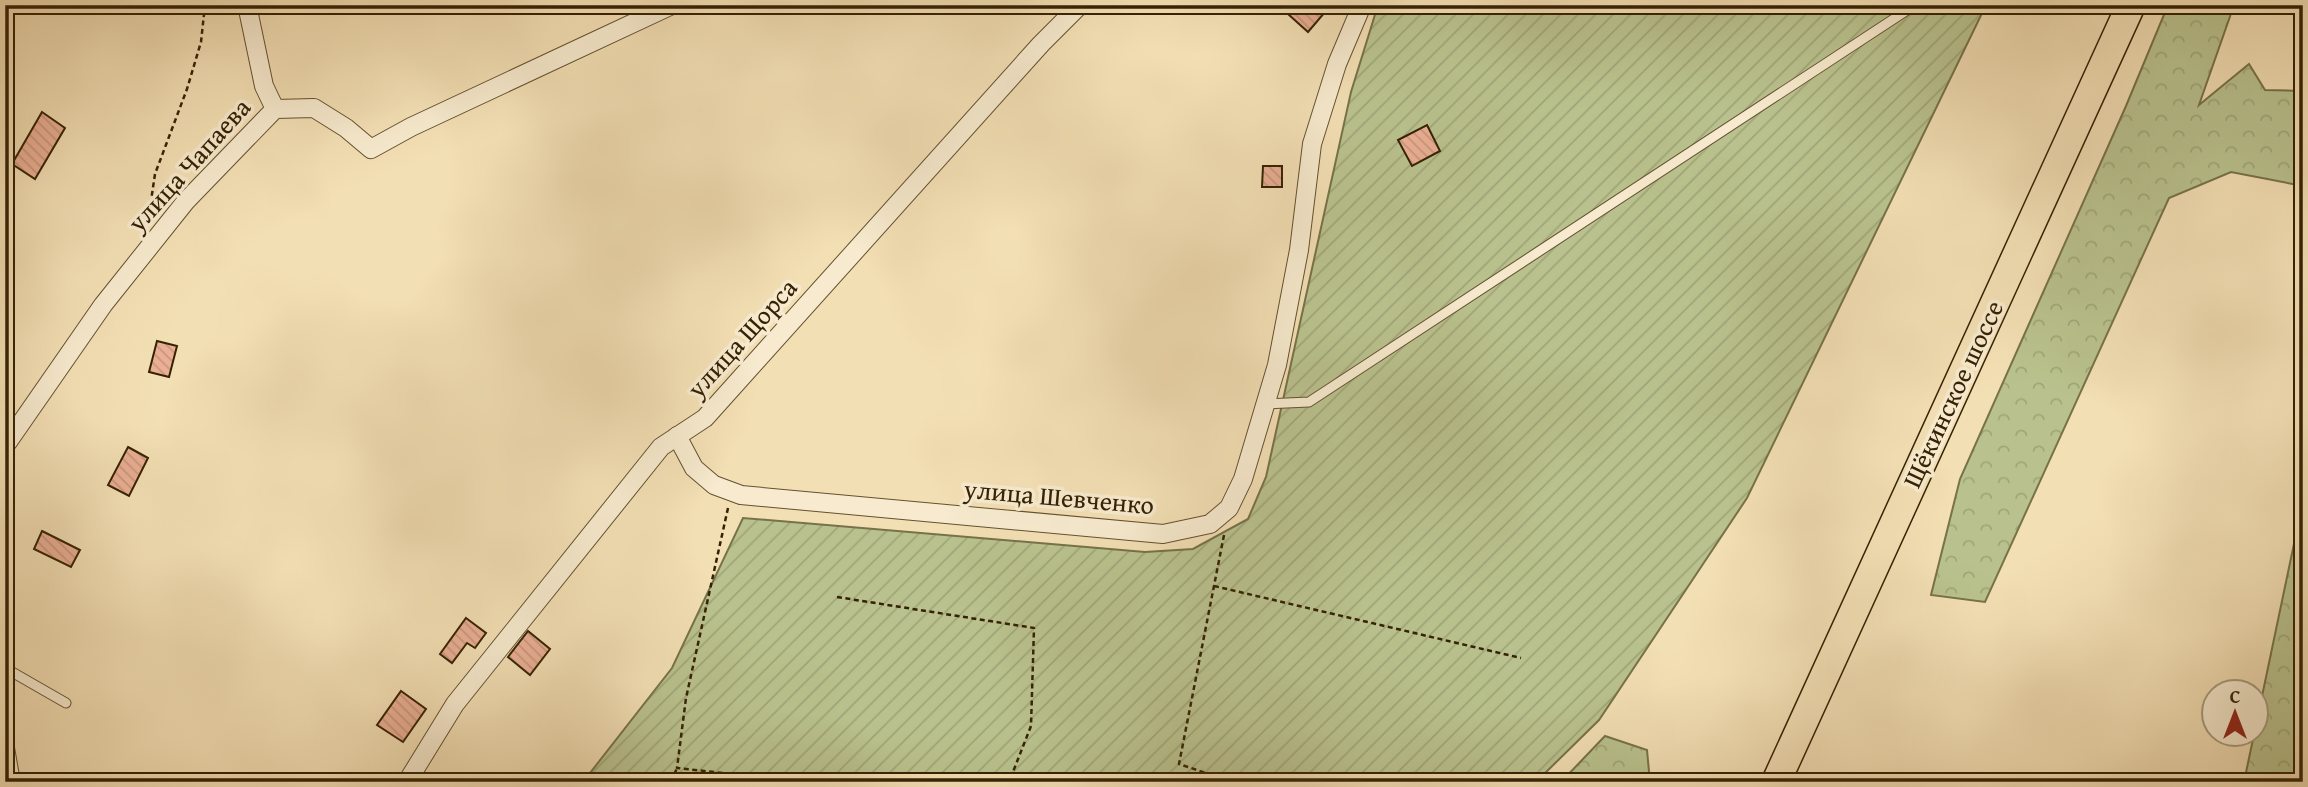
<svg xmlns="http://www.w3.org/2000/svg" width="2308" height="787" font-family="'Gentium Book Plus',serif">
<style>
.forest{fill:url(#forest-crowns);stroke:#777249;stroke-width:2}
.garden{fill:url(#garden-furrows);stroke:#777249;stroke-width:2}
.building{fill:url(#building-back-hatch);stroke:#352204;stroke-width:2}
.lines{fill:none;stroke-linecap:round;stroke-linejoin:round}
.lane-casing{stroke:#645130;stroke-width:11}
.street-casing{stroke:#645130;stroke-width:20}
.primary-casing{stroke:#352204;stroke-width:31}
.path{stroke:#352204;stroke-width:2.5;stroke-dasharray:5 3.5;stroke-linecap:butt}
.lane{stroke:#f7eace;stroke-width:9}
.street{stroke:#f7eace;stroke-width:18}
.primary{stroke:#f3dfb4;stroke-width:28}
.labels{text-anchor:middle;stroke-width:7;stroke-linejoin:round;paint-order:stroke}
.street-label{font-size:26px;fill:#352204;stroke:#f7eace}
</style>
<defs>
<pattern id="forest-crowns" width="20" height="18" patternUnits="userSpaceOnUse" patternTransform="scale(1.75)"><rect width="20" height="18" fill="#b9c28e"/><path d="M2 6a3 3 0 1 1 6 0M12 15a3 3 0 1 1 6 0" fill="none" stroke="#a0a679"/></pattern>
<pattern id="garden-furrows" width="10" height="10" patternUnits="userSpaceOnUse" patternTransform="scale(1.75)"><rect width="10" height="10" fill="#b9c28e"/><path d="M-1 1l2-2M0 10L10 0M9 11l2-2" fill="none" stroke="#a0a679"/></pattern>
<pattern id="building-back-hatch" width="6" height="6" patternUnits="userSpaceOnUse" patternTransform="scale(1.75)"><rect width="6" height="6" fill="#eaaf94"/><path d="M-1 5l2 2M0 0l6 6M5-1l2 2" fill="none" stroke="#c9967e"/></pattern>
</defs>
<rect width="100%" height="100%" fill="#f3dfb4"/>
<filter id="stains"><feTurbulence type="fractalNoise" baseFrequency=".00286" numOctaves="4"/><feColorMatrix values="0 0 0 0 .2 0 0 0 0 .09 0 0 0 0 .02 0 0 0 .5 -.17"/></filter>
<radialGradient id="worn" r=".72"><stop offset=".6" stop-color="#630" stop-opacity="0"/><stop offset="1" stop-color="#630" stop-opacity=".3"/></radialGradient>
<g class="forest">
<path d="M2168 5H2234L2199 105 2249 64 2265 90 2303 91V186L2231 172 2169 198 1985 602 1931 595 1960 479 2126 106Z"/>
<path d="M2303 501V782H2244Z"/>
<path d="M1605 736 1647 750 1650 782H1561Z"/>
</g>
<path class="garden" d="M1378 5H1986L1747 498 1599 720 1536 782H583L672 668 743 518 1145 552 1193 549 1248 519 1266 477 1351 92Z"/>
<g class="building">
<path d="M1278 5H1331L1308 32Z"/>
<path d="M42 112 65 128 35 179 12 164Z"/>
<path d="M1427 125 1440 151 1412 166 1398 140Z"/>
<path d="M1263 166H1282V187H1262Z"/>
<path d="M157 341 177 346 169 377 149 372Z"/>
<path d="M128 447 148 458 129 496 108 485Z"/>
<path d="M42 531 80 550 71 567 34 549Z"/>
<path d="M466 618 486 633 475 648 467 643 452 663 440 654Z"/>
<path d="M528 631 550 649 530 675 508 657Z"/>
<path d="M401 691 426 709 403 742 377 725Z"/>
</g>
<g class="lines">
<g class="lane-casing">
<g id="lane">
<path d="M5 68V76"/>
<path d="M1265 404 1309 402 1915 5"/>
<path d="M5 668 66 703"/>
</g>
</g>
<g class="street-casing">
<g id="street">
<path d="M247 5 264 86 275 109"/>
<path d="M677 436 694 468 714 485 741 495 1163 534 1210 524 1229 508 1243 479 1277 365 1299 250 1312 144 1337 64 1362 5"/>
<path d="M5 446 103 305 186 201 275 109 314 108 346 128 371 149 411 127 672 5"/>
<path d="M5 748 11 782"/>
<path d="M407 782 455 704 661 447 705 418 1041 44 1080 5"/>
</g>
</g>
<g class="primary-casing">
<path id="primary" d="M1776 782 2131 5"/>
</g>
<g class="path">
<path d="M148 221 155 174 187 89 201 42 205 5"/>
<path d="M728 508 686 698 677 768 759 777 870 782"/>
<path d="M1224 535 1179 764 1233 782"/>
<path d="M1214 586 1521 658"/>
<path d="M837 597 1034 628 1031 726 1009 782"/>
<path d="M671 782 677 768"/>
</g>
<use href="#lane" class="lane"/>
<use href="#street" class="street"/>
<use href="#primary" class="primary"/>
</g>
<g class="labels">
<g class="street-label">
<text transform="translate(189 165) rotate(-48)" y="9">улица Чапаева</text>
<text transform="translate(742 338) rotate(-48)" y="9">улица Щорса</text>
<text transform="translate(1953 394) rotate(-65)" y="9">Щёкинское шоссе</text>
<text transform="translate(1059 497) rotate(5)" y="9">улица Шевченко</text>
</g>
</g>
<rect width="2308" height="787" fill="none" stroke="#f3dfb4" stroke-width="28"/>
<rect x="7" y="7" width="2294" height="773" fill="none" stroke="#352204" stroke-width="3.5"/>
<rect x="14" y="14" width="2280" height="759" fill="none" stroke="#352204" stroke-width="2"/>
<g transform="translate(2235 713)"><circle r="33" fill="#f7eace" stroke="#a99a7d" stroke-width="2"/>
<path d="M0-5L12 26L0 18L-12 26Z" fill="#8f2418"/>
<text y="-10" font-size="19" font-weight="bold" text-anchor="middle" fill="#352204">С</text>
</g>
<rect width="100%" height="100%" filter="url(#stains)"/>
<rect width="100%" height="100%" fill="url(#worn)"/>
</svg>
